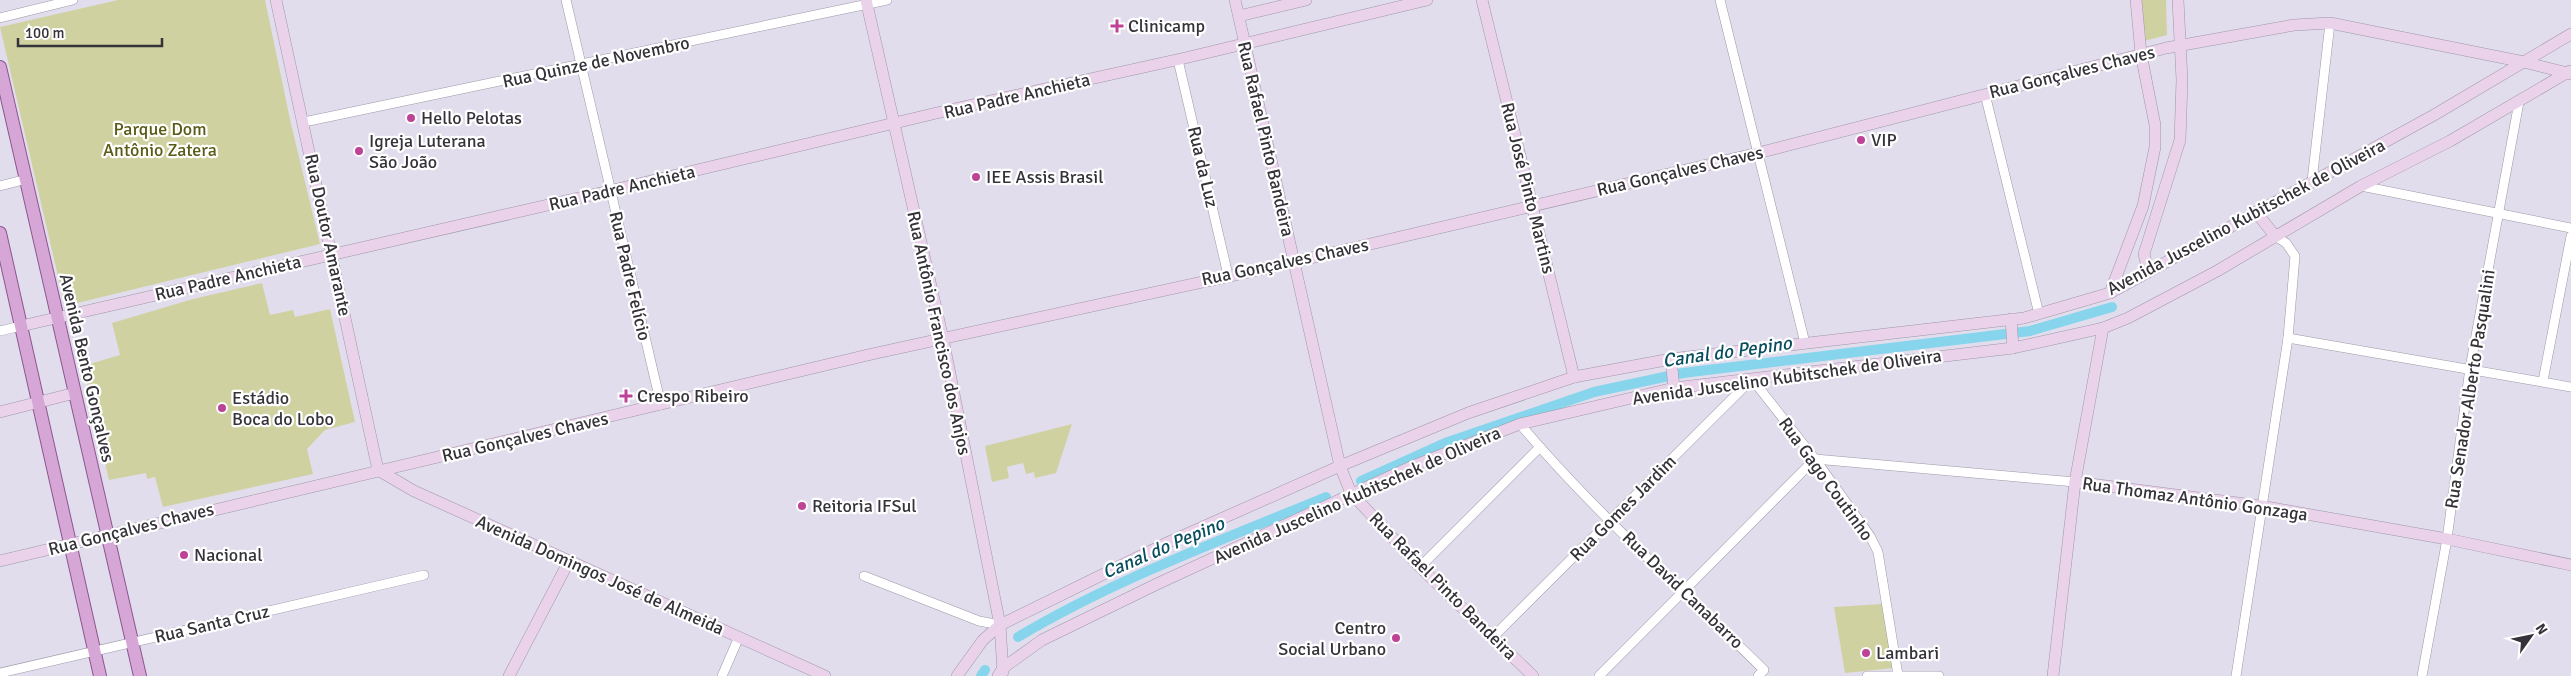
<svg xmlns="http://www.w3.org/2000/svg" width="2571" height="676" font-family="Signika,sans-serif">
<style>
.green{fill:#cfd2a0}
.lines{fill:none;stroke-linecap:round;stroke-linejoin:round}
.canal{stroke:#87d5ec;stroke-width:10}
.street-casing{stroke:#9d98a7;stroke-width:10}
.secondary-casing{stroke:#9d98a7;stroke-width:12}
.primary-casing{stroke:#8b578e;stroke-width:14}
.street{stroke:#fff;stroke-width:9}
.secondary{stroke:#ead2eb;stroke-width:11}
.primary{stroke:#d6a6d7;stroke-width:12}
.poi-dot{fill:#bd4396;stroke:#fff;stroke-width:2}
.labels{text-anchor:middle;stroke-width:4.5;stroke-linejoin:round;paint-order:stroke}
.poi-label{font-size:18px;fill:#353339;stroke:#fff;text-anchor:start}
.street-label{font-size:18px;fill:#353339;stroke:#fff}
.park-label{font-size:18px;fill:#595a13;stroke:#fff}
.water-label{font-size:19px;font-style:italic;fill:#094e5f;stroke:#fff}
</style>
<rect width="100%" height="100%" fill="#e2dded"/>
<g class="green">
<path d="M118 0H265L291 124 320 244 65 306 0 27Z"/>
<path d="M2141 0H2166L2167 35 2144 41Z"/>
<path d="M262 283 270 315 293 310 295 317 330 309 355 422 325 430 307 449 313 474 163 507 155 477 147 479 146 473 109 480 83 366 120 355 112 323 193 299Z"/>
<path d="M1072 424 1056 473 1035 478 1034 472 1026 474 1023 463 1007 467 1009 478 992 482 985 446Z"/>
<path d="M1882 604 1894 668 1845 673 1834 607Z"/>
</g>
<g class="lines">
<g class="canal">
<path d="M1361 481 1445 443 1594 392 1683 373 2030 331 2112 307"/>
<path d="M1018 637C1115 579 1222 540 1326 497"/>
<path d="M981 676 985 670"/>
</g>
<g class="street-casing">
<g id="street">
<path d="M566 0 661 405"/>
<path d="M1720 0 1805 343"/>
<path d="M0 18 73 0"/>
<path d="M1178 60 1228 275"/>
<path d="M1985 94 2039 314"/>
<path d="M304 122 887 0"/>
<path d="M2312 181 2330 23"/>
<path d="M0 186 27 179"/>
<path d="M2361 186 2571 228"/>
<path d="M0 331 21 326"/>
<path d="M2288 338 2571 387"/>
<path d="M2543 381 2571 236"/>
<path d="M1520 424C1594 512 1682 589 1764 670L1758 676"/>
<path d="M1420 567 1540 447"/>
<path d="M864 576 979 621 1000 625"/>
<path d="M1493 637 1752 379 1815 459 1870 536 1878 552 1898 675"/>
<path d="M0 673 424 575"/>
<path d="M722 676 739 637"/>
<path d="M1599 676 1815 459 2075 482"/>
<path d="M1867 676H1939"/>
<path d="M2236 676 2288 338 2295 256 2286 243 2275 236"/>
<path d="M2422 676 2447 539 2470 368 2519 102"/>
</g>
</g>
<g class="secondary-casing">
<g id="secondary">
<path d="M276 0 378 470"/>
<path d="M866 0 943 339 1000 625 1003 672"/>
<path d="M1235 0 1340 466 1351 493 1420 567 1533 676"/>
<path d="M1482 0 1574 377"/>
<path d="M1239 16 1306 0"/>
<path d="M2256 212 2275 236"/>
<path d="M2152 269 2147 266 2144 254 2180 140 2182 80 2178 0"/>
<path d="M2110 293 2143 206 2155 147V125L2141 54 2136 0"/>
<path d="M2011 319 2013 348"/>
<path d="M21 326 609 191 945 111 1185 58 1427 0"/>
<path d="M1671 359 1674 388"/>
<path d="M0 412 75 393"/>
<path d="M378 470 414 491 825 676"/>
<path d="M2075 482 2261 506 2447 539 2571 565"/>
<path d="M0 561 872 354 1294 262 1758 153 2166 48 2294 25 2330 23 2524 62 2571 74"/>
<path d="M509 676 569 561"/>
<path d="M957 676 983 640 1000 625 1169 542 1340 466 1468 413 1574 377 1671 359 2024 318 2110 293 2434 115 2571 34"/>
<path d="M998 676 1003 668 1042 640 1157 584 1413 466 1520 424 1674 388 2013 348 2103 328 2128 318 2217 271 2361 186 2450 141 2570 71"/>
<path d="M2053 676 2075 482 2103 328"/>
</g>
</g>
<g class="primary-casing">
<g id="primary">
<path d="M0 67 140 676"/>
<path d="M0 233 100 676"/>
</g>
</g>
<use href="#street" class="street"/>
<use href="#secondary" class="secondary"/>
<use href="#primary" class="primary"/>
</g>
<g class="poi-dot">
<path d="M1114.5 18.5h5v5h5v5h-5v5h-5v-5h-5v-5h5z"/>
<circle cx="411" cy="118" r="5"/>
<circle cx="1861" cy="140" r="5"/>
<circle cx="359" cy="151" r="5"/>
<circle cx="976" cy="177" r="5"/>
<path d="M623.5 388.5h5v5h5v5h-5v5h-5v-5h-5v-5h5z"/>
<circle cx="222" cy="408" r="5"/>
<circle cx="802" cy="506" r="5"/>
<circle cx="184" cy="555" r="5"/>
<circle cx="1396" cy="638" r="5"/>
<circle cx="1866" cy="653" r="5"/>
</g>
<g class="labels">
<g class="poi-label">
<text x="1128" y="32">Clinicamp</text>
<text x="421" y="124">Hello Pelotas</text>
<text x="1871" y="146">VIP</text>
<text x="369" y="147">Igreja Luterana<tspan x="369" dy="21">São João</tspan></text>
<text x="986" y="183">IEE Assis Brasil</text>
<text x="637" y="402">Crespo Ribeiro</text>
<text x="232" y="404">Estádio<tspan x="232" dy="21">Boca do Lobo</tspan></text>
<text x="812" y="512">Reitoria IFSul</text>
<text x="194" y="561">Nacional</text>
<text x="1386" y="634" text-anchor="end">Centro<tspan x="1386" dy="21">Social Urbano</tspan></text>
<text x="1876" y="659">Lambari</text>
</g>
<g class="street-label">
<text transform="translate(596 62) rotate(-12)" y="6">Rua Quinze de Novembro</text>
<text transform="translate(2072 72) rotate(-14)" y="6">Rua Gonçalves Chaves</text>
<text transform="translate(1017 96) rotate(-13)" y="6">Rua Padre Anchieta</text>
<text transform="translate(1266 139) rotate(77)" y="6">Rua Rafael Pinto Bandeira</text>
<text transform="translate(1203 167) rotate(77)" y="6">Rua da Luz</text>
<text transform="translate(1680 171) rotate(-13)" y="6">Rua Gonçalves Chaves</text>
<text transform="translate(622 188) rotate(-13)" y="6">Rua Padre Anchieta</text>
<text transform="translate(1528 188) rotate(76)" y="6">Rua José Pinto Martins</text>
<text transform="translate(2246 217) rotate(-28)" y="6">Avenida Juscelino Kubitschek de Oliveira</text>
<text transform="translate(328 235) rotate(78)" y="6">Rua Doutor Amarante</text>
<text transform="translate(1285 262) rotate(-12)" y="6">Rua Gonçalves Chaves</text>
<text transform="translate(630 276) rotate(77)" y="6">Rua Padre Felício</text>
<text transform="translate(228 278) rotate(-13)" y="6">Rua Padre Anchieta</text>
<text transform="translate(939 333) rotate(78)" y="6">Rua Antônio Francisco dos Anjos</text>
<text transform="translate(87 368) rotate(77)" y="6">Avenida Bento Gonçalves</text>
<text transform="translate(1787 377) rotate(-8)" y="6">Avenida Juscelino Kubitschek de Oliveira</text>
<text transform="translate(2470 389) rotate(-81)" y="6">Rua Senador Alberto Pasqualini</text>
<text transform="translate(525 437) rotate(-13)" y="6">Rua Gonçalves Chaves</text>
<text transform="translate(1826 479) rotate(54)" y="6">Rua Gago Coutinho</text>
<text transform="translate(1357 495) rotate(-24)" y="6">Avenida Juscelino Kubitschek de Oliveira</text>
<text transform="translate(2195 499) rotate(8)" y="6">Rua Thomaz Antônio Gonzaga</text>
<text transform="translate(1623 508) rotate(-45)" y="6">Rua Gomes Jardim</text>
<text transform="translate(131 529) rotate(-14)" y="6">Rua Gonçalves Chaves</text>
<text transform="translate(600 575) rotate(24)" y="6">Avenida Domingos José de Almeida</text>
<text transform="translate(1443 586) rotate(45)" y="6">Rua Rafael Pinto Bandeira</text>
<text transform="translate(1683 590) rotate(44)" y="6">Rua David Canabarro</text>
<text transform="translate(212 624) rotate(-13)" y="6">Rua Santa Cruz</text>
</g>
<g class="park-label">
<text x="160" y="135">Parque Dom<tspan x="160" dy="21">Antônio Zatera</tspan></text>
</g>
<g class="water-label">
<text transform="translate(1727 351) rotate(-8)" y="7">Canal do Pepino</text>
<text transform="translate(1163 547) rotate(-23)" y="7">Canal do Pepino</text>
</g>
</g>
<g transform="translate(2531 636) rotate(57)" stroke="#ffffff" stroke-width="4" paint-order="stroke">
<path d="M0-4L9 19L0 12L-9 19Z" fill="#353339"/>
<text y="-8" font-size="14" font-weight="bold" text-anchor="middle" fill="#353339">N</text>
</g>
<path d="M18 38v8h144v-8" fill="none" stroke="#353339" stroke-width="2.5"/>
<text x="25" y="38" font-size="15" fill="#353339" stroke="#ffffff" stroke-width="4" paint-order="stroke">100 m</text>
</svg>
